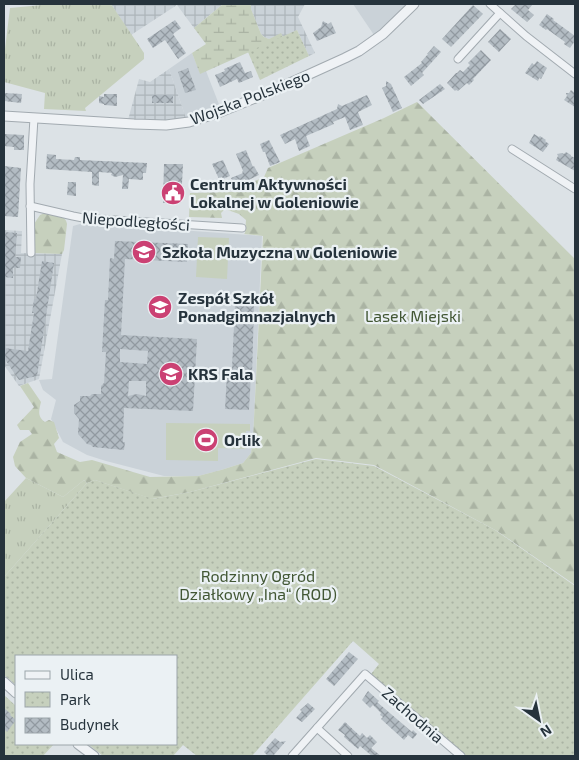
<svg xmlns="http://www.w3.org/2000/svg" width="579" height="760" font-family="'Exo 2',sans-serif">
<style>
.built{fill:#cad2d8}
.industrial{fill:url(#industrial-grid)}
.grass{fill:url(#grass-tufts)}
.forest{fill:url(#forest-firs)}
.wetland{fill:url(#wetland-marsh)}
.park{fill:url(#park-dots)}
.pitch{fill:#c6d0bd}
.building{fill:url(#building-cross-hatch);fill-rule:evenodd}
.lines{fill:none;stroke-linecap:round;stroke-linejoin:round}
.minor-casing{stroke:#a2aab0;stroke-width:9}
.tertiary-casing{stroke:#a2aab0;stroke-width:11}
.minor{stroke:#eff2f5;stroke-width:7}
.tertiary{stroke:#eff2f5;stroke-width:9}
.labels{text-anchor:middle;stroke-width:4.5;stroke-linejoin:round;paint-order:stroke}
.street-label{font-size:16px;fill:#26333c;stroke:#ebf1f4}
.poi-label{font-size:16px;font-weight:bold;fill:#26333c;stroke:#ebf1f4;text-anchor:start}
.park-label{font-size:16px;fill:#425734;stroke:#ebf1f4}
</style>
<defs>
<pattern id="industrial-grid" width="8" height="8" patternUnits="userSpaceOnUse" patternTransform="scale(1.25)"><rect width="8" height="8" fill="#cad2d8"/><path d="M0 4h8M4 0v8" fill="none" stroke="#adb5ba"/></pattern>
<pattern id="grass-tufts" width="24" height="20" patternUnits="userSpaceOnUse" patternTransform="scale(1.25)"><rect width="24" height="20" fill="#c6d0bd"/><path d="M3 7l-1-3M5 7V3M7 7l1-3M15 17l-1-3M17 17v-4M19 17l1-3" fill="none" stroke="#aab3a3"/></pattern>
<pattern id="forest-firs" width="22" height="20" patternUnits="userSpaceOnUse" patternTransform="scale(1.25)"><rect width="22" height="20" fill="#c6d0bd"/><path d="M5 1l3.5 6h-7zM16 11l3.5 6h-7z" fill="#aab3a3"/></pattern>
<pattern id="wetland-marsh" width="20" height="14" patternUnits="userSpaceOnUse" patternTransform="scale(1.25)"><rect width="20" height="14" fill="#c6d0bd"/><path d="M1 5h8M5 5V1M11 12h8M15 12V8" fill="none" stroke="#aab3a3"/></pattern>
<pattern id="park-dots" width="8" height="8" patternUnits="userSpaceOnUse" patternTransform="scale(1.25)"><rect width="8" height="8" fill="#c6d0bd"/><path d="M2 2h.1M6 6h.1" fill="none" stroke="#aab3a3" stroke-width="1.8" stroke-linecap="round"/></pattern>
<pattern id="building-cross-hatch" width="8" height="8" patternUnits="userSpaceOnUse" patternTransform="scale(1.25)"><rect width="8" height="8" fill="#b3bcc3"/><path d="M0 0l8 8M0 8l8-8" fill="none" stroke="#9199a0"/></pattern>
</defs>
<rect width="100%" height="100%" fill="#dce2e6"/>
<g class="built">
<path d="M353 4H408L374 35Z"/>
<path d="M192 53 200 73 206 71 220 107 186 118 169 69Z"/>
<path d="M80 224 106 227 110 225 262 236 253 439 251 453 243 463 221 470 198 476H164L106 461 87 455 63 442 51 419 56 400 43 390 39 380 52 379 73 226Z"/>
</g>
<g class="industrial">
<path d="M111 4H223L194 28 177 5 131 35Z"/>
<path d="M251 4H305L298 17 315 53 309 56 297 30 283 37 281 34 269 39 264 37 261 34 251 9Z"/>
<path d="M169 69 186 118 170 121 128 120 139 79 150 82Z"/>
<path d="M4 230 22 231 21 253 62 254 39 379 19 386 4 365Z"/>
</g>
<g class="grass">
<path d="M52 4H111L144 53V59L85 108 86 111 44 109 45 93 4 82V57L10 8Z"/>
<path d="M26 478 63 497 84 480 87 483 4 577V502Z"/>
</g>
<g class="forest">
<path d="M417 102 575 259V585L497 531 374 465 316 458 190 492 152 499 95 480 87 483 84 480 63 497 26 478 15 466 13 457 20 442 32 434 29 430H20L17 425 34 407 20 386 28 383 41 402C39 410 37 417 45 422L49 420 54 422 59 438 54 444 57 452 80 462 92 460 150 477 198 476 221 470 243 463 251 453 253 439 263 236 244 234 245 233 246 220 239 214 225 209 221 213 222 218 189 217 190 193 231 192 264 177 268 168 384 118Z"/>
<path d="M47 212C55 215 66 215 67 224L64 250 62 254 33 253 34 224 40 215Z"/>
</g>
<path class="wetland" d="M223 4H251V9L261 34 264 37 269 39 281 33 283 37 200 74 192 53 206 44 194 28Z"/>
<g class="park">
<path d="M297 30 309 56 260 80 248 52Z"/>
<path d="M316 459 374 466 495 530 575 586V756H465L371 674 379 664 353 641 252 756H197L183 745 173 756H103L88 744H176V656H16V685L4 675V577L87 483 95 480 153 499 190 492Z"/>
<path d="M4 695 16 706V744H54L43 756H4Z"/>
</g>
<g class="pitch">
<path d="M198 237 229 238 227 279 196 277Z"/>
<path d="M166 423 250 424V431H246V449L218 448V461L166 460Z"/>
</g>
<g class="building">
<path d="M516 4H533L528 10 534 15 527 22 511 9Z"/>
<path d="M473 5 483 14 451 47 442 39Z"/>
<path d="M547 14 554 19 553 20 575 36V41L570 48 564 44 565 42 547 29 546 30 539 25Z"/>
<path d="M175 20 181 28 173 34 186 53 178 59 165 40 153 48 147 39Z"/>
<path d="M323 21 328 24 331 22 336 33 317 41 313 33 321 27Z"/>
<path d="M500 29 511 39 499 52 488 42Z"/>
<path d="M434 46 441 52 422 73 424 75 411 86 404 77 422 63 421 62 428 54H427Z"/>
<path d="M481 50 491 60 473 79 474 80 469 85 467 83 458 91 456 90 455 91 447 83 456 73H457L460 70 463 72 470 65 468 63Z"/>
<path d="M537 61 547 68 541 79 539 78 538 81 525 73 532 63 534 65Z"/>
<path d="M240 62 245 73 251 71 253 77 239 83 237 79 220 87 215 75 225 71 224 69Z"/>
<path d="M188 68 196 90 185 93 178 72Z"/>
<path d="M386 81 391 84 402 108 393 112 382 88 386 86Z"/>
<path d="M440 84 445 89 423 104 419 100Z"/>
<path d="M571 90 575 93V107L564 100 567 96 566 93H569Z"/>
<path d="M4 93 22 94 21 103 4 101Z"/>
<path d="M104 94H117V106L104 105V104L99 103V96L104 97Z"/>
<rect x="152" y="95" width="21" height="8"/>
<path d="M367 95 372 105 358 112 363 125 350 130 345 117 333 122 334 124 306 136 310 146 299 151 295 139 285 144 280 135 337 109 338 104 342 106Z"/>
<path d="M4 134 24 135V150H14V147L4 146Z"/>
<path d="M534 134 539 137 540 136 546 140 545 141 549 144 543 152 529 143Z"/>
<path d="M269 140 280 162 270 166 265 152H263L260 144Z"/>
<path d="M246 150 253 167 254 166 259 175 246 181 245 179 234 184 231 178 243 173 242 172 243 171 236 154Z"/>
<path d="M566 152 571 155V156L575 158V171L556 160 558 156 557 154 562 153 564 154Z"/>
<path d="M47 154 56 155V159L74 160 75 157H80V160L147 163 146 173H143V180L129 179 128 189H122L123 175 115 177 111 175 112 173 99 172V186L92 185V172L46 169Z"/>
<path d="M223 160 230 176 223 179 222 177 219 179 212 164Z"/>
<path d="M164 164H183L181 203H163Z"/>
<path d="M4 166 21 168 18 217 4 216Z"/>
<path d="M68 182H76V196L67 195Z"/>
<path d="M4 232 17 233 15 257H21L20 268H13V278L4 277Z"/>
<path d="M115 241 188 244 187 262 125 259 121 335 197 339 193 411 124 408 123 442H125L124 450 93 447 91 445 87 444 78 434 79 419 74 413V405L80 401V396H90L92 394H101V386L104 383 106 352H102L105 300H108L110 258 114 259ZM120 349 148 351 147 364 120 362ZM129 381H146V396L137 394 128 396Z"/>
<path d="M42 261 54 263 37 376 19 380 4 358V348L28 351 34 313H32L34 299H36Z"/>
<path d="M235 305 254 306 252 375H251L249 410 225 409 227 374H225V368H232Z"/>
<path d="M349 652 358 659 334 686 326 679Z"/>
<path d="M368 691 379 701 377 702 412 732 413 730 417 734 413 739 408 735 404 740 381 719 383 717 380 715 381 713 373 705 370 708 362 700Z"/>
<path d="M308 703 315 709 302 722 296 718 302 711 300 710Z"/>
<path d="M4 708 11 714 10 715 16 720 7 732 4 729Z"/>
<path d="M345 722 360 736 362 733 367 738 370 735 377 742 371 748 381 756H372L360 746 358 749 344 737 345 735 338 730Z"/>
<path d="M275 738 280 742 286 741 273 756H268L264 752 267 749 266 748Z"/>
</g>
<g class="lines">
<g class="minor-casing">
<g id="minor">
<path d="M490 4 526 36 575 74"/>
<path d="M458 59 500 13"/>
<path d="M512 149 575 189"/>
<path d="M30 206 73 216 83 218 242 228"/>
<path d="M31 253 30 184 34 118"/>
<path d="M317 728 348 756"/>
<path d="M292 756 365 674 461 756"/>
</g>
</g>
<g class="tertiary-casing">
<g id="tertiary">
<path d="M4 116 134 124 166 125 189 122 218 113 270 92 345 58 359 51 383 34 414 4"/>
<path d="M4 682 16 693"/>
<path d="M78 744 94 756"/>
</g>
</g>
<use href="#minor" class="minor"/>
<use href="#tertiary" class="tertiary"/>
</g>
<defs>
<g id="civic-disc" transform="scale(1.25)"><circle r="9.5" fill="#cb4173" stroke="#ebf1f4"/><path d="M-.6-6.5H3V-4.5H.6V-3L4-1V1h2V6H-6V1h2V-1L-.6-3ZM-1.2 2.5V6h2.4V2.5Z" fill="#fff"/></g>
<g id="school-disc" transform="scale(1.25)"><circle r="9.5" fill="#cb4173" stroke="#ebf1f4"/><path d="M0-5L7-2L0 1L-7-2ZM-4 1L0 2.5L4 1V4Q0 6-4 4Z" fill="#fff"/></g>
<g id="stadium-disc" transform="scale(1.25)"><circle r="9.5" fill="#cb4173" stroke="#ebf1f4"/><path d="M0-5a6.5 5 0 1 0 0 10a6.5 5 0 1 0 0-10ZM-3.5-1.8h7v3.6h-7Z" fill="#fff"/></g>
</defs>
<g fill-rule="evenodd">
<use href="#civic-disc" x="173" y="193"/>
<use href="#school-disc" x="144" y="252"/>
<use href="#school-disc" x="160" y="307"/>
<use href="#school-disc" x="171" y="374"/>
<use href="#stadium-disc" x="206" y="440"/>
</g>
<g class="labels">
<g class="street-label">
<text transform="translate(250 97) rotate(-21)" y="6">Wojska Polskiego</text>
<text transform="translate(136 221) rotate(4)" y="6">Niepodległości</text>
<text transform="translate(413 715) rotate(41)" y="6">Zachodnia</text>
</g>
<g class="poi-label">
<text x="190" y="190">Centrum Aktywności<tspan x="190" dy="18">Lokalnej w Goleniowie</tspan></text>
<text x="162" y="258">Szkoła Muzyczna w Goleniowie</text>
<text x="178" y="304">Zespół Szkół<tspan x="178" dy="18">Ponadgimnazjalnych</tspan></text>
<text x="188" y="380">KRS Fala</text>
<text x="224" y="446">Orlik</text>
</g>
<g class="park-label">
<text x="413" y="322">Lasek Miejski</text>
<text x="258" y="582">Rodzinny Ogród<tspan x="258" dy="18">Działkowy „Ina“ (ROD)</tspan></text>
</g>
</g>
<rect width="579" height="760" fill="none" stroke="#26333c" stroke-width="10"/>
<rect x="15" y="655" width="162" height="90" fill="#ebf1f4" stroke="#9ca5aa"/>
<rect x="25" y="671" width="25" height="8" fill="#eff2f5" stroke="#9ca5aa"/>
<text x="60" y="680" font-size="15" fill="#26333c">Ulica</text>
<rect x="25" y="692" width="25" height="15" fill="url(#park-dots)" stroke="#9ca5aa"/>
<text x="60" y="705" font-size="15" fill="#26333c">Park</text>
<rect x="25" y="718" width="25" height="15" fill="url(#building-cross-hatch)" stroke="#9ca5aa"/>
<text x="60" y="730" font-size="15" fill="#26333c">Budynek</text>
<g transform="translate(539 720) rotate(147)" stroke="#ebf1f4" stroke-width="4" paint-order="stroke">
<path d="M0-4L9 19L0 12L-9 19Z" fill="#26333c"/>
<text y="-8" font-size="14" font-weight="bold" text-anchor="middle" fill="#26333c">N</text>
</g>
</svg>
